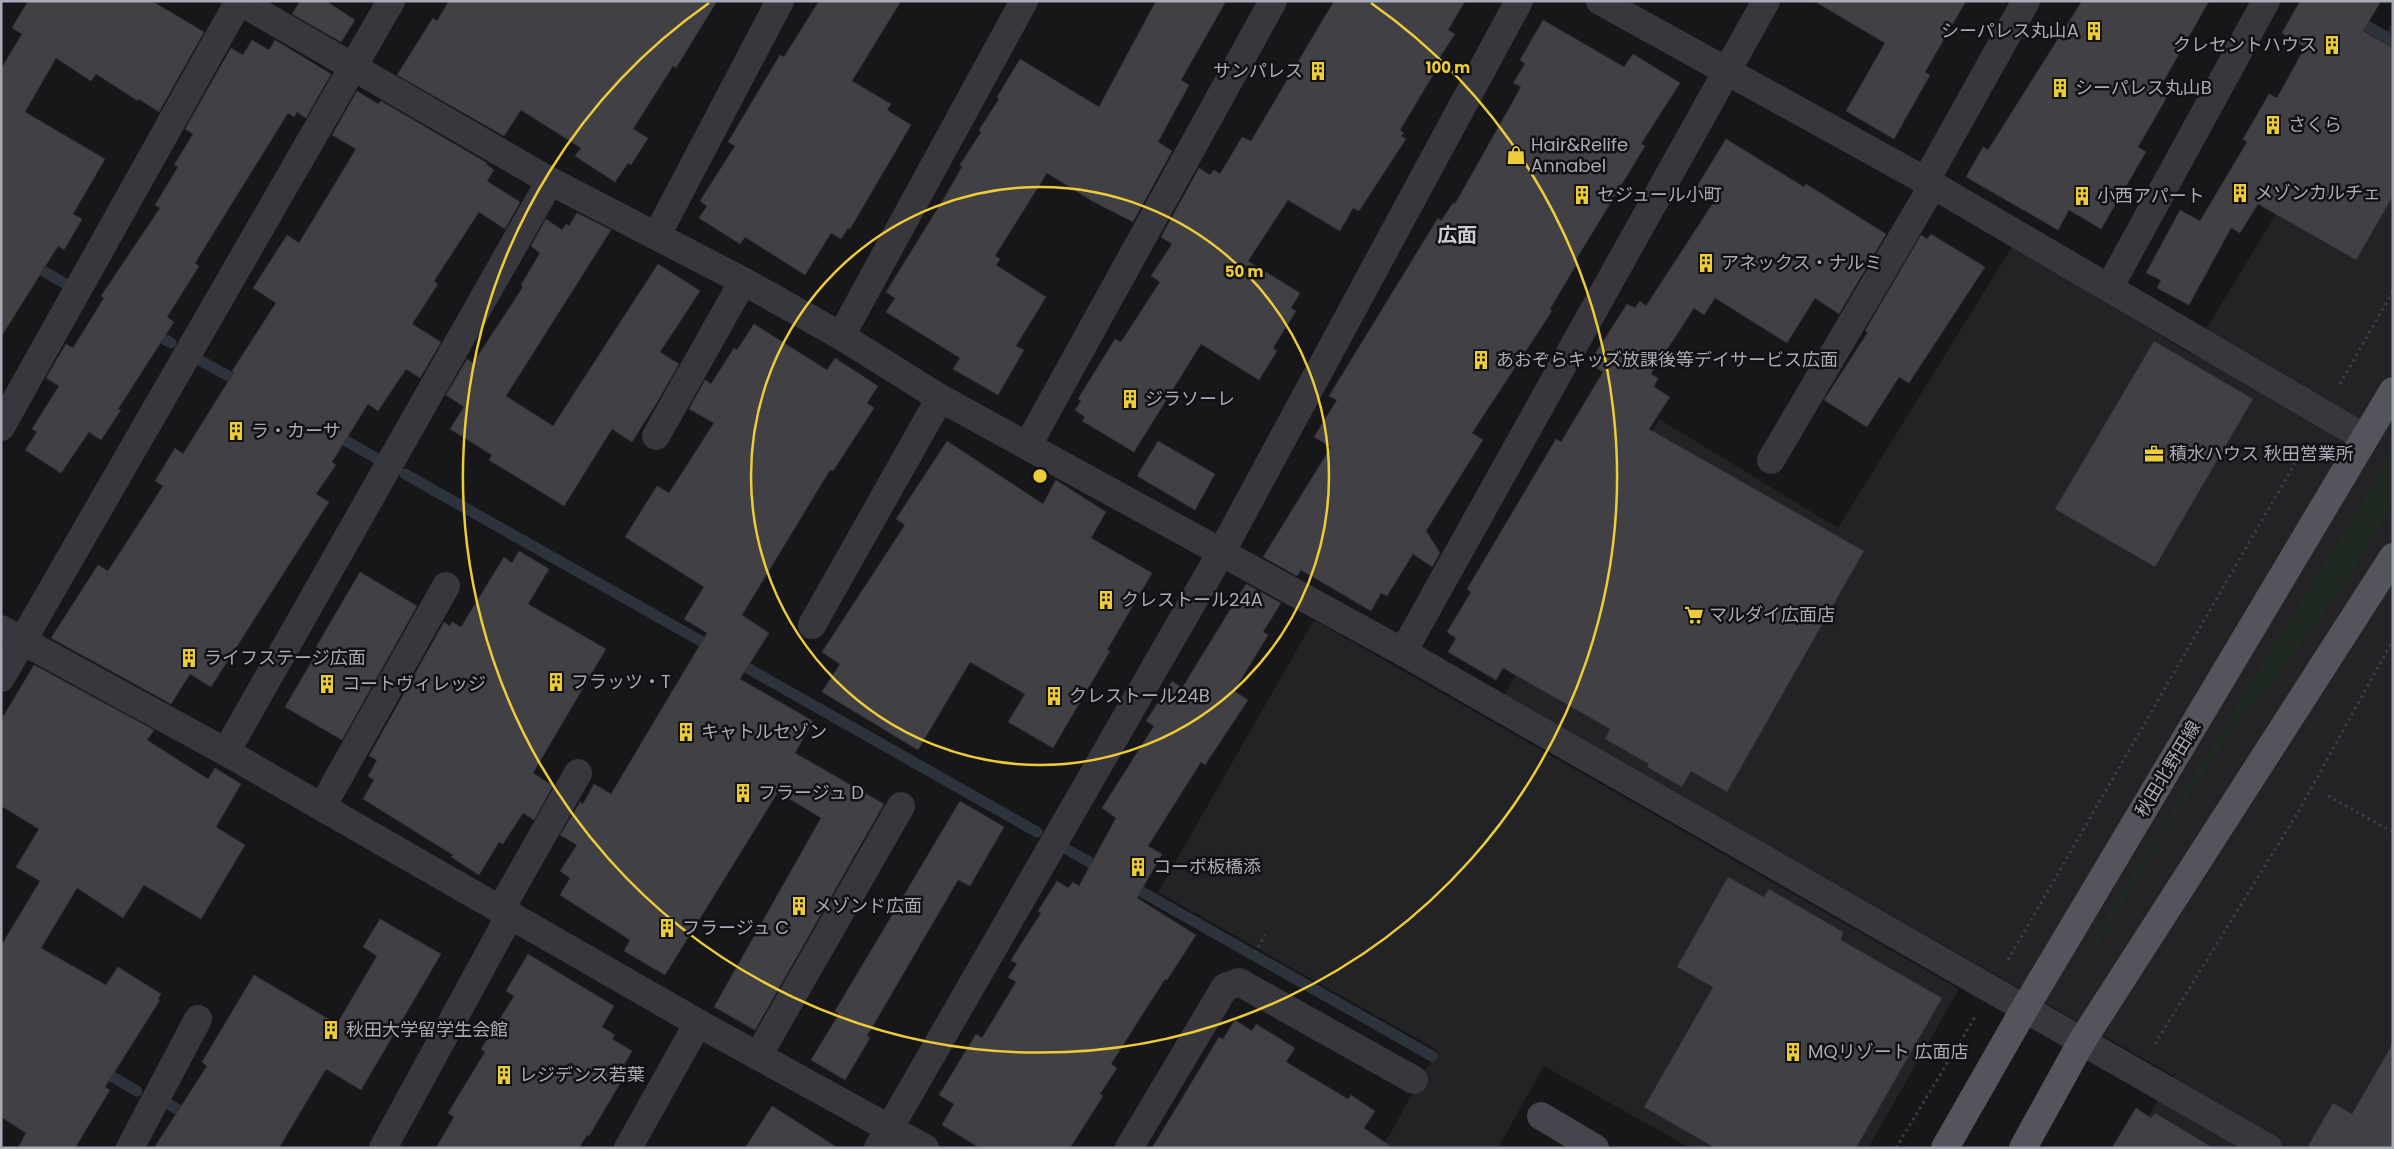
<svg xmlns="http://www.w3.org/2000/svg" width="2394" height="1149" font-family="Poppins,'Noto Sans JP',sans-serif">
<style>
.built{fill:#232225}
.green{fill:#202822}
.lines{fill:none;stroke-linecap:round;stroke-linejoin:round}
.stream{stroke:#2d333c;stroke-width:11}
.building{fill:#414045;stroke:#313034}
.path{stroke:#3d3e44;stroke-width:3;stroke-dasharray:2.5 4;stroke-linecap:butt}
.street{stroke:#37373d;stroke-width:28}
.secondary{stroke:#45464d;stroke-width:28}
.primary{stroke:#53545c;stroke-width:28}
.ring{fill:none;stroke:#edcc3a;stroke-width:2.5}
.labels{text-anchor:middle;stroke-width:5;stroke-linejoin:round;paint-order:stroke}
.poi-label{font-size:18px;fill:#a9abb8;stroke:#121113;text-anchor:start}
.street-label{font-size:18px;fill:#a9abb8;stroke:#121113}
.quarter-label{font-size:20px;font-weight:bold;fill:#cacbd4;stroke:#121113}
.centre{fill:#edcc3a;stroke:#121113;stroke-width:2.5}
.ring-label{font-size:15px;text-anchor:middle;font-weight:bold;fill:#edcc3a;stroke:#121113;stroke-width:5;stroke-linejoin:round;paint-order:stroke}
</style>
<rect width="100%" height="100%" fill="#171618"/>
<g class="built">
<path d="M2393 21V1148H2127L2174 1076 1504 696 1659 419 1838 528 2013 245 2191 354Z"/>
<path d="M1314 620 1959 989 1868 1148H1690L1544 1066 1498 1148H1382L1437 1050 1158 892Z"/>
</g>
<path class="green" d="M2393 447V504L2349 578 2279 674 2233 728 2154 850 2096 947 2089 946 2373 484Z"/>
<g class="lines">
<g class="stream">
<path d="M2353 18 2393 41"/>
<path d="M31 264 71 287"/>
<path d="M150 331 171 343"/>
<path d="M201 361 243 384"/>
<path d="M332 433 376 458"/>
<path d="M405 474 715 649"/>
<path d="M735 661 1037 832"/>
<path d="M1068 850 1104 870"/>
<path d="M1128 884 1432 1056"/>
<path d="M99 1069 137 1091"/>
<path d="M168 1104 191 1117"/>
</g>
</g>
<g class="building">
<path d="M28 1H152L204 32 159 112 139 99 138 101 96 74 91 81 56 58 25 112 105 159 73 214 82 219 64 250 58 246 1 337V69L22 34 12 28Z"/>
<path d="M300 1H326L355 20 341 42 292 14Z"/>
<path d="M449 1H717L676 68 673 66 633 129 648 138 631 165 628 163 615 182 575 156 581 148 521 110 504 136 397 75 433 18 437 21Z"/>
<path d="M819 1H901L852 81 891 104 887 110 911 125 850 229 848 228 841 239 831 233 805 275 745 237 740 244 699 218 707 206 700 201 735 146 728 142 780 55 784 57Z"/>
<path d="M1156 1H1226L1181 80 1189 85 1158 142 1172 151 1133 222 1092 201 1047 173 995 256 1000 259 996 265 1046 297 1016 346 1024 350 998 395 953 369 960 358 886 312 895 298 886 292 943 200 962 167 960 165 981 132 979 130 999 99 997 97 1020 59 1099 107Z"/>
<path d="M1334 1H1465L1448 30 1455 34 1436 63 1439 65 1400 130 1404 133 1401 136 1406 139 1359 211 1353 208 1340 231 1288 200 1248 261 1300 293 1291 308 1296 311 1273 348 1277 351 1259 380 1201 344 1134 452 1082 421 1085 417 1075 410 1081 401 1078 399 1115 339 1121 342 1160 282 1151 276 1172 244 1161 237 1199 168 1210 175 1214 170 1220 174 1242 137 1251 141Z"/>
<path d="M1814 1H1966L1925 72 1930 75 1894 139 1846 111 1885 43Z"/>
<path d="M2082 1H2209L2158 91 2167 97 2138 147 2146 152 2101 229 2069 210 2058 230 1966 177 1983 147 1988 150Z"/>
<path d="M2300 1H2381L2363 31 2393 48V196L2356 260 2258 204 2240 233 2231 228 2189 305 2157 288 2161 280 2146 273 2180 210 2200 221 2247 142 2243 139 2269 94 2277 98 2305 47 2282 33Z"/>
<path d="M1543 20 1624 67 1633 54 1680 83 1641 144 1645 146 1574 263 1576 265 1550 309 1552 311 1472 433 1483 440 1426 531 1440 553 1432 567 1413 554 1387 596 1381 593 1371 611 1301 570 1297 576 1263 557 1331 447 1314 437 1337 400 1329 396 1438 218 1441 221 1453 203 1455 204 1521 87 1513 83 1525 64 1520 60Z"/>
<path d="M252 40 269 50 275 40 331 74 306 118 297 112 294 117 288 113 195 263 199 266 167 317 174 322 118 409 121 410 101 440 89 432 61 473 25 450 37 432 32 429 59 386 46 378 66 344 73 348 104 298 101 296 160 208 155 205 178 167 174 165 193 134 185 129 231 48 243 55Z"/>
<path d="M357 91 378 104 381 101 487 163 486 164 494 170 487 181 520 202 505 229 479 212 434 281 438 284 412 324 441 342 420 378 406 369 378 411 368 404 332 462 336 465 316 494 329 502 211 687 190 674 171 704 51 638 98 565 108 571 163 486 155 481 175 448 183 454 234 372 232 371 276 303 253 288 287 235 299 243 356 149 332 135Z"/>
<path d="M1726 139 1804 187 1806 184 1886 234 1839 314 1815 298 1787 343 1715 298 1704 315 1694 308 1651 374 1658 378 1654 387 1670 397 1649 429 1864 551 1727 792 1691 771 1682 787 1647 767 1649 764 1605 739 1610 729 1503 668 1496 680 1448 652 1456 638 1447 632 1471 592 1467 589 1556 439 1561 442 1603 372 1589 363 1627 304 1635 308 1640 301 1646 306 1715 200 1696 188Z"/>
<path d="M577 213 611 230 506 396 553 426 658 264 700 291 660 352 679 364 656 404 632 442 612 429 564 506 489 460 492 455 450 429 464 407 446 395 467 359 473 363 523 287 521 285 540 253 531 246 546 219 562 230 566 224 569 226Z"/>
<path d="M1931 234 1985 267 1909 383 1899 377 1867 427 1824 400 1868 332 1865 331 1921 235 1927 239Z"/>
<path d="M754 324 827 370 835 358 878 386 867 403 874 408 833 471 830 470 742 615 769 633 740 679 813 721 795 753 884 804 755 1030 714 1007 821 818 778 792 665 975 624 951 630 940 560 895 570 878 560 871 577 845 560 835 580 802 583 804 594 784 611 794 707 633 684 619 704 587 625 537 657 486 669 493 714 423 689 409 705 380 711 384 734 348 737 350Z"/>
<path d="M2154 341 2253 399 2155 567 2055 509Z"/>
<path d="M947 441 1043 504 1056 480 1106 512 1091 538 1152 573 1107 650 1110 651 1053 748 1008 722 1025 694 970 662 918 750 822 692 840 664 822 652 905 525 896 519Z"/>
<path d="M1158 441 1215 474 1195 510 1137 476Z"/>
<path d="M519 551 549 569 528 604 606 649 533 773 553 786 534 820 523 813 503 844 499 842 479 875 451 857 453 855 363 799 374 780 368 776 377 760 369 756 444 622 450 626 452 622 461 627 504 557 512 563Z"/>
<path d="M360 572 417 606 342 740 285 707 319 649 316 647Z"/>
<path d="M1246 584 1281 603 1263 632 1268 635 1234 691 1248 700 1205 765 1201 762 1148 846 1162 854 1137 898 1196 935 1167 980 1165 979 1111 1064 1117 1068 1100 1094 1103 1096 1070 1148H980L942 1125 954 1104 939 1095 976 1034 982 1038 1016 982 1008 977 1017 964 1011 960 1041 913 1038 911 1057 881 1068 888 1073 882 1079 886 1116 818 1102 808 1154 726 1146 721 1172 681 1182 688Z"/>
<path d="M34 665 154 730 147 740 208 779 215 768 241 784 216 827 245 845 201 919 144 885 123 918 77 888 41 948 106 985 118 967 161 994 158 999 160 1000 105 1087 110 1090 75 1148H18L26 1133 1 1117V946L40 881 16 867 39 829 1 806V720Z"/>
<path d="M960 801 1004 827 970 886 958 880 867 1036 870 1038 845 1080 811 1060 839 1014 835 1011Z"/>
<path d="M1728 877 1764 897 1769 889 1843 932 1841 940 1942 998 1856 1148H1715L1644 1107 1713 987 1677 967Z"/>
<path d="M380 919 441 954 361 1090 326 1069 279 1148H154L207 1066 202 1062 254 975 337 1024 377 956 363 947Z"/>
<path d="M528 954 614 1006 602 1027 615 1035 612 1039 632 1051 623 1067 628 1070 589 1136 587 1135 579 1148H436L454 1117 448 1113 485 1052 481 1049 514 996 506 991Z"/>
<path d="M1235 1020 1252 1031 1256 1024 1295 1048 1286 1062 1348 1099 1351 1095 1375 1111 1364 1128 1393 1148H1152L1219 1037 1223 1039Z"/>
<path d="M2393 1043V1148H2307L2333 1103 2352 1114Z"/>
<path d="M772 1106 838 1148H745Z"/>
<path d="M2136 1108 2151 1118 2155 1113 2213 1148H2112Z"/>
</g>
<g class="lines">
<g class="path">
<path d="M2340 384 2393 291"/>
<path d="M2328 796 2393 832"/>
<path d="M1255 953 1265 935"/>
<path d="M2008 960 2306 444"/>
<path d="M2155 1044 2297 814 2393 640"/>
<path d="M1896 1148 1975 1017"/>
</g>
<g class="street">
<path d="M239 1 550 181 743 281 841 336 940 398 1403 652 2268 1148"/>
<path d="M1600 1 1933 185 2365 438"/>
<path d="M1925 182 2026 1"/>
<path d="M657 235 780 1"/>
<path d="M2109 288 2266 1"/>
<path d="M841 336 1024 1"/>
<path d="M1 427 239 1"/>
<path d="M656 436 743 281"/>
<path d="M1028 445 1273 1"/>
<path d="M1771 460 1933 185"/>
<path d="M812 625 940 398"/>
<path d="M1 629 226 752 698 1023 925 1148"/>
<path d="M1403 652 1766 1"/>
<path d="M1 678 391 1"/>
<path d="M226 752 550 181"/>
<path d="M322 807 446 586"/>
<path d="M500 910 578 773"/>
<path d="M758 1056 901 806"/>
<path d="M130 1148 198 1019"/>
<path d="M383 1148 510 915"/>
<path d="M628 1148 698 1023"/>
<path d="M878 1148 1222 551 1519 1"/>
<path d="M1129 1148 1225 987 1239 982 1414 1080"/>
</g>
<path class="secondary" d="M1541 1116 1595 1148"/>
<g class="primary">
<path d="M1945 1148 2025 1008 2393 391"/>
<path d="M2023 1148 2082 1041 2393 557"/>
</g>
</g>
<g class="ring">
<circle cx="1040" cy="476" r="289"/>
<path d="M1371 3A577 577 0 1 1 709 3"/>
</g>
<defs>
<g id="building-bare" transform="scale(1.5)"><path d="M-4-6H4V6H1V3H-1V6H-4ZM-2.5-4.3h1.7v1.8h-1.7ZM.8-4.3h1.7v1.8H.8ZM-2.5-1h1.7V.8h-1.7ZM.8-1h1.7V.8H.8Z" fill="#edcc3a" stroke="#121113" stroke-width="2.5" paint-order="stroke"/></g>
<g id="shop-bare" transform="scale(1.5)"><path d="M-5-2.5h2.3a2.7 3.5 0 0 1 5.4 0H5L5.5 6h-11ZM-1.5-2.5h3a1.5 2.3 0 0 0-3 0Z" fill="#edcc3a" stroke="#121113" stroke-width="2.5" paint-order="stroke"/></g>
<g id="office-bare" transform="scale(1.5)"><path d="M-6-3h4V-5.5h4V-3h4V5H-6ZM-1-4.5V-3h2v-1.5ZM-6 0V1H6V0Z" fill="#edcc3a" stroke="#121113" stroke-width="2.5" paint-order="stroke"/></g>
<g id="supermarket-bare" transform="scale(1.5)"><path d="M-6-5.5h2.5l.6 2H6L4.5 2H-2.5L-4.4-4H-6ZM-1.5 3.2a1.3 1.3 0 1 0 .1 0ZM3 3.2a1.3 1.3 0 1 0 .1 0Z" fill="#edcc3a" stroke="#121113" stroke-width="2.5" paint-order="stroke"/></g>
</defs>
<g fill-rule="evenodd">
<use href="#building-bare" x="2094" y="31"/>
<use href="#building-bare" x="2332" y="45"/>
<use href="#building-bare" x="1318" y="71"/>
<use href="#building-bare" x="2060" y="88"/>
<use href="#building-bare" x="2273" y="125"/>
<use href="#shop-bare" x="1516" y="155"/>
<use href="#building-bare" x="2240" y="193"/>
<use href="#building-bare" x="1582" y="195"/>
<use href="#building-bare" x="2082" y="196"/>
<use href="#building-bare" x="1706" y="263"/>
<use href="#building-bare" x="1481" y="360"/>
<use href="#building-bare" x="1130" y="399"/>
<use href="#building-bare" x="236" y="431"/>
<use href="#office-bare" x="2154" y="454"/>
<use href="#building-bare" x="1106" y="600"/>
<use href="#supermarket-bare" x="1694" y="615"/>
<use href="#building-bare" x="189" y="658"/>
<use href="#building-bare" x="556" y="682"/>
<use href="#building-bare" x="327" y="684"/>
<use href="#building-bare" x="1054" y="696"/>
<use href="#building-bare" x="686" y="732"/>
<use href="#building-bare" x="743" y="793"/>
<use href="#building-bare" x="1138" y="867"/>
<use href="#building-bare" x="799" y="906"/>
<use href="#building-bare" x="667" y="928"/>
<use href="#building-bare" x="331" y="1030"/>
<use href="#building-bare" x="1793" y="1052"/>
<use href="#building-bare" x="504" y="1075"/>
</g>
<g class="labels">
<g class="poi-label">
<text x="2079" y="37" text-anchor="end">シーパレス丸山A</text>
<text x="2317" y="51" text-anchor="end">クレセントハウス</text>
<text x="1303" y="77" text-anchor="end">サンパレス</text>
<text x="2075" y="94">シーパレス丸山B</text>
<text x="2288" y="131">さくら</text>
<text x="1531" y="151">Hair&amp;Relife<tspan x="1531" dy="21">Annabel</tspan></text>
<text x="2255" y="199">メゾンカルチェ</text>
<text x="1597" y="201">セジュール小町</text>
<text x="2097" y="202">小西アパート</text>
<text x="1721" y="269">アネックス・ナルミ</text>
<text x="1496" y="366">あおぞらキッズ放課後等デイサービス広面</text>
<text x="1145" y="405">ジラソーレ</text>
<text x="251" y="437">ラ・カーサ</text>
<text x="2169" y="460">積水ハウス 秋田営業所</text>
<text x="1121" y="606">クレストール24A</text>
<text x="1709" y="621">マルダイ広面店</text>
<text x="204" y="664">ライフステージ広面</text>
<text x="571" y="688">フラッツ・T</text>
<text x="342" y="690">コートヴィレッジ</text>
<text x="1069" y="702">クレストール24B</text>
<text x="701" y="738">キャトルセゾン</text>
<text x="758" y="799">フラージュ D</text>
<text x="1153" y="873">コーポ板橋添</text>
<text x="814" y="912">メゾンド広面</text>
<text x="682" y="934">フラージュ C</text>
<text x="346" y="1036">秋田大学留学生会館</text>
<text x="1808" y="1058">MQリゾート 広面店</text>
<text x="519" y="1081">レジデンス若葉</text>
</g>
<g class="street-label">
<text transform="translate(2168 769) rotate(-59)" y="6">秋田北野田線</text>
</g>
<g class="quarter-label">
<text x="1457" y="242">広面</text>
</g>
</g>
<circle cx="1040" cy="476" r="8" class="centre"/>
<g class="ring-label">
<text x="1448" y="73">100 m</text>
<text x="1244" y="277">50 m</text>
</g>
<rect width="2394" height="1149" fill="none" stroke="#a9abb8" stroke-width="5"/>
</svg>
